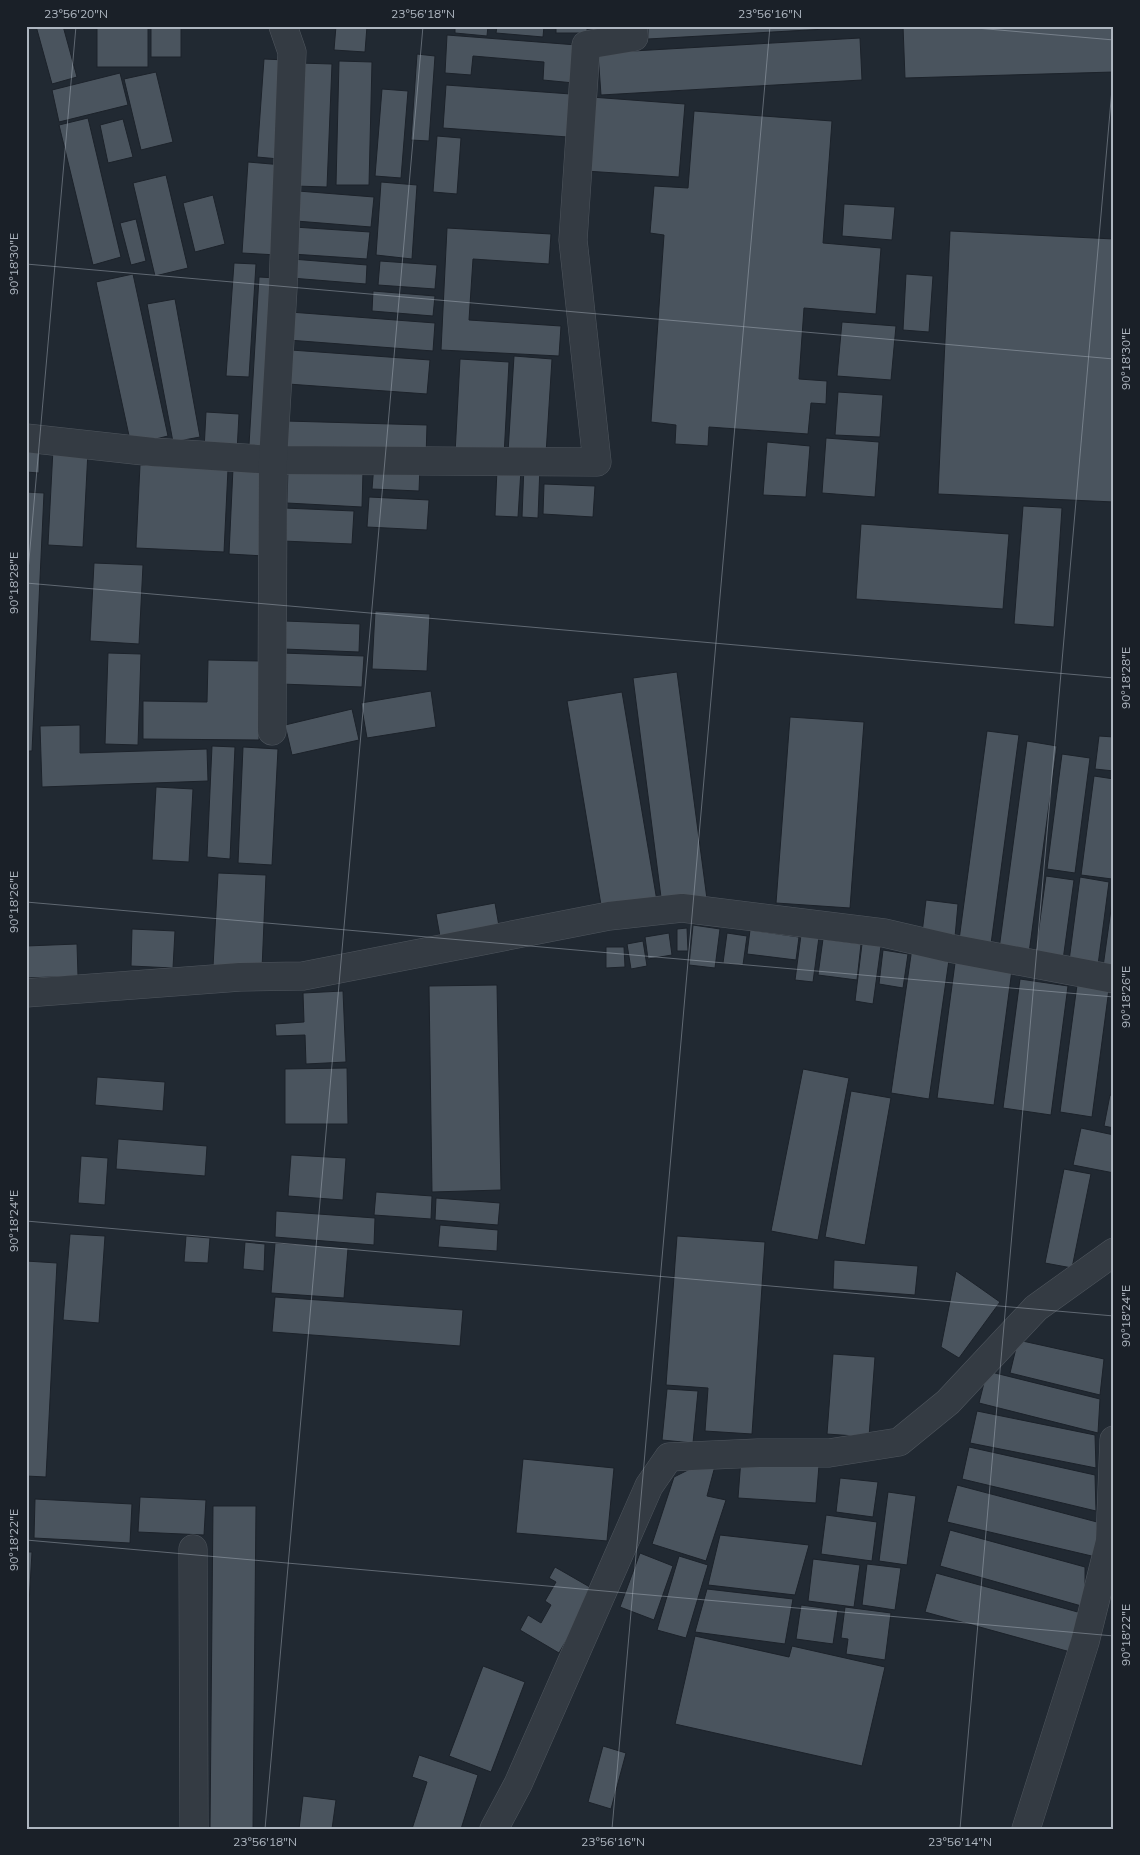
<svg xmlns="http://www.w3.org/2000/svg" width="1140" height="1855" font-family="Mulish,sans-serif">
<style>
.building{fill:#4a545e;stroke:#1c222a}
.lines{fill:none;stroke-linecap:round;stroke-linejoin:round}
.street-casing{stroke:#4f565e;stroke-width:29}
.street{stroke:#343b43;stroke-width:28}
.ticks{fill:none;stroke:#aeb6c0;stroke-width:1;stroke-opacity:0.45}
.neatline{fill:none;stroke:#aeb6c0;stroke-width:2}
.ticks-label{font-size:12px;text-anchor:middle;fill:#aeb6c0}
</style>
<rect width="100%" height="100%" fill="#212932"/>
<g class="building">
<path d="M36 26H63L77 77 52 84Z"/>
<rect x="97" y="26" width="51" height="41"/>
<rect x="151" y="26" width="30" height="31"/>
<path d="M336 26H367L365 52 334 50Z"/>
<path d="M455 26H488L487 36 455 33Z"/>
<path d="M497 26H544L543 37 496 33Z"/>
<rect x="556" y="26" width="31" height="7"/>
<path d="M592 26H622L593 36Z"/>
<path d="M648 26H862V27L648 39Z"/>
<path d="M903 26H1114V72L905 78Z"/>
<path d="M447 35 577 45 574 83 543 80 544 62 473 56 471 75 445 73Z"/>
<path d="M860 38 862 80 601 95 598 53Z"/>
<path d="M417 54 435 56 429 141 411 140Z"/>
<path d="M264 59 286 60 279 159 257 157Z"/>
<path d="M339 61 372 62 369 185H336Z"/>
<path d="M299 63 332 64 327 187 295 186Z"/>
<path d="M156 72 173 142 141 150 124 79Z"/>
<path d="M120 73 128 105 59 122 52 90Z"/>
<path d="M446 85 571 94 568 137 443 128Z"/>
<path d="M382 89 408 91 401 178 375 176Z"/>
<path d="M591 97 685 104 679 177 585 171Z"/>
<path d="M694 111 832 121 823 243 881 248 876 314 804 308 799 379 827 381 826 404 811 403 808 434 709 427 708 446 675 444 676 425 651 422 664 235 650 233 654 186 688 188Z"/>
<path d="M88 118 121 257 93 265 59 125Z"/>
<path d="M123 119 133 157 108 163 100 125Z"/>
<path d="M437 136 461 138 457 194 433 192Z"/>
<path d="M248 162 283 165 277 255 242 253Z"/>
<path d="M166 175 188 268 155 276 133 183Z"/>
<path d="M381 182 417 185 412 259 376 255Z"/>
<path d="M298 191 374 197 371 227 296 221Z"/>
<path d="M213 195 225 244 195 252 183 203Z"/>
<path d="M844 204 895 207 892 240 842 236Z"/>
<path d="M136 219 146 261 131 265 120 223Z"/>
<path d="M294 227 370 232 367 259 292 254Z"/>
<path d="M447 228 551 234 549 264 473 259 469 320 561 326 559 356 441 350Z"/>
<path d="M950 231 1114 239V502L938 494Z"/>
<path d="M292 259 367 265 366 284 291 278Z"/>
<path d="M380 261 437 265 435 289 378 285Z"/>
<path d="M234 263 256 264 249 377 226 376Z"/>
<path d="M133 274 168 436 131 445 96 282Z"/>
<path d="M906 274 933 276 929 332 903 330Z"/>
<path d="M259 277 277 278 265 446 249 445Z"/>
<path d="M373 291 435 296 433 316 372 311Z"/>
<path d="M175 299 200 437 173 442 147 304Z"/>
<path d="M290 312 435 323 433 351 288 340Z"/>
<path d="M842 322 896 326 891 380 837 376Z"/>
<path d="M291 350 430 360 427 394 288 384Z"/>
<path d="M514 356 552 359 546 454 508 452Z"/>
<path d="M460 359 509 362 504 456 455 454Z"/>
<path d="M838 392 883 395 880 437 835 435Z"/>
<path d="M206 412 239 414 237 452 204 450Z"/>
<path d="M286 421 427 425 426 458 284 454Z"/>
<path d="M826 438 879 442 875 497 822 493Z"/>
<path d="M767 442 810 446 806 497 763 495Z"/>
<path d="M26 448H40L39 473 26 472Z"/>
<path d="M53 449 88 451 83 547 48 545Z"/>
<path d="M374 464 420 466 419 491 372 489Z"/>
<path d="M140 465 228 469 224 552 136 548Z"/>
<path d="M524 465 540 466 538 518 522 517Z"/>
<path d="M288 467 363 471 362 507 287 503Z"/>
<path d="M233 468 268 469 264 556 229 554Z"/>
<path d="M497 469 521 470 518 517 495 516Z"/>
<path d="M544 484 595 486 593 517 543 514Z"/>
<path d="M26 492 44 493 32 751H26Z"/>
<path d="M369 497 429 500 427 530 367 527Z"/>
<path d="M1023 506 1062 508 1054 627 1014 624Z"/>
<path d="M284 508 354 511 352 544 283 541Z"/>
<path d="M861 524 1009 534 1003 609 856 599Z"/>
<path d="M94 563 143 565 139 644 90 641Z"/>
<path d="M375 611 430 614 427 671 372 669Z"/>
<path d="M285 621 360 624 359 652 284 649Z"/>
<path d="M108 653 141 654 138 745 105 744Z"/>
<path d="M282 653 364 656 362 687 281 684Z"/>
<path d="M208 660 260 661 259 740 143 739V701L207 702Z"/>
<path d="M677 672 707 899 662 905 633 678Z"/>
<path d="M431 691 436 727 367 738 361 703Z"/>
<path d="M622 692 658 907 603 917 567 701Z"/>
<path d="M352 709 359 740 292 755 285 725Z"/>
<path d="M790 717 864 722 850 908 776 903Z"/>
<path d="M80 725V753L207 749 208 781 42 787 40 726Z"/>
<path d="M987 731 1019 735 991 944 959 940Z"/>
<path d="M1099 736 1114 737V771L1095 769Z"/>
<path d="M1027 741 1057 746 1029 953 999 949Z"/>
<path d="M212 746 235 747 230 859 207 857Z"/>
<path d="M243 747 278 749 272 865 238 863Z"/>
<path d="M1062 754 1090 758 1075 873 1047 869Z"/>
<path d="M1094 776 1114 779V867L1112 879 1081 875Z"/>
<path d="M156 787 193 789 189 862 152 860Z"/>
<path d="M218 873 266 875 262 969 213 967Z"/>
<path d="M1046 876 1074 880 1063 960 1035 957Z"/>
<path d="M1080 877 1109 882 1098 965 1069 961Z"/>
<path d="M1114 888V968L1103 967Z"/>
<path d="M926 900 958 904 955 937 922 933Z"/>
<path d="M495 903 500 932 441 942 436 914Z"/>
<path d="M693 925 720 929 715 968 689 965Z"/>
<path d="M687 928 688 951H677V929Z"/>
<path d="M132 929 175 931 173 968 131 966Z"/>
<path d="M750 930 799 937 796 960 747 954Z"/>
<path d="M669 933 672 955 648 959 645 937Z"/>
<path d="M727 933 747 936 743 965 723 963Z"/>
<path d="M801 935 819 937 813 982 795 980Z"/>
<path d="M823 939 861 944 857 980 818 975Z"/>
<path d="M643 941 647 966 631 969 627 944Z"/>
<path d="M77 944 78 976 26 978V946Z"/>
<path d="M862 944 881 946 873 1004 855 1001Z"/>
<path d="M606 947H624L625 967 606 968Z"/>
<path d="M912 948 950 953 929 1099 891 1093Z"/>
<path d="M883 950 908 954 903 988 879 984Z"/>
<path d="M955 963 1012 970 994 1105 937 1098Z"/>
<path d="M1020 979 1068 986 1051 1115 1003 1108Z"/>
<path d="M497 985 501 1190 432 1192 429 986Z"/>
<path d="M1077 985 1109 989 1092 1117 1060 1112Z"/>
<path d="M343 991 346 1062 306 1064 305 1035 276 1036 275 1024 304 1022 303 993Z"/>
<path d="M347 1068 348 1124H285V1069Z"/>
<path d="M803 1069 849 1078 818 1240 771 1231Z"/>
<path d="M97 1077 165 1082 163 1111 95 1105Z"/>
<path d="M851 1091 891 1098 865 1245 825 1237Z"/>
<path d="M1110 1095 1114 1096V1128L1104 1126Z"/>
<path d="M1081 1128 1114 1135V1173L1073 1165Z"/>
<path d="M118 1139 207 1146 205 1176 116 1169Z"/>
<path d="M291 1155 346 1158 343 1200 288 1196Z"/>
<path d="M81 1156 108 1158 105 1205 78 1203Z"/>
<path d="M1064 1169 1091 1174 1072 1268 1045 1263Z"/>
<path d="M376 1192 432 1196 431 1219 374 1215Z"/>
<path d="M436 1198 500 1203 498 1225 435 1220Z"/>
<path d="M276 1211 375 1218 374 1245 275 1237Z"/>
<path d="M440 1225 498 1230 497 1251 438 1247Z"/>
<path d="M70 1234 105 1236 99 1323 63 1320Z"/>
<path d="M186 1236 210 1238 208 1263 184 1262Z"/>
<path d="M677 1236 765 1242 752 1434 705 1431 708 1388 666 1385Z"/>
<path d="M245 1242 265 1244 264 1271 243 1269Z"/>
<path d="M275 1243 348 1248 344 1298 271 1293Z"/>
<path d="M834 1260 918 1266 915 1295 833 1289Z"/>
<path d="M26 1261 57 1263 46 1477 26 1476Z"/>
<path d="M956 1271 1000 1302 959 1358 941 1347Z"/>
<path d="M275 1297 463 1310 460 1346 272 1332Z"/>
<path d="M1018 1340 1104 1359 1100 1395 1010 1373Z"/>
<path d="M833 1354 875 1357 869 1437 827 1434Z"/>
<path d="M987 1371 1100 1399 1098 1433 979 1403Z"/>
<path d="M667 1389 698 1391 693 1443 662 1440Z"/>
<path d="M977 1411 1095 1435 1096 1468 970 1443Z"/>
<path d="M969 1447 1095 1475 1096 1511 962 1479Z"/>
<path d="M523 1459 614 1468 607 1541 516 1533Z"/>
<path d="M741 1459 819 1465 816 1503 738 1498Z"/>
<path d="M700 1464 715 1466 707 1496 726 1500 706 1561 652 1544 674 1477Z"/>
<path d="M840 1478 878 1482 873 1517 836 1512Z"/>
<path d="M957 1485 1097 1522 1096 1557 947 1522Z"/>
<path d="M888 1492 916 1496 907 1565 879 1561Z"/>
<path d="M140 1497 206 1500 204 1535 138 1532Z"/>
<path d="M35 1499 132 1504 130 1543 34 1538Z"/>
<path d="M213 1506H256L253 1829H210Z"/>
<path d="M826 1515 877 1522 872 1561 821 1554Z"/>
<path d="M950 1530 1085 1567V1607L940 1566Z"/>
<path d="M720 1535 809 1545 795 1595 708 1585Z"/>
<path d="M26 1552H32L26 1655Z"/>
<path d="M640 1553 673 1566 654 1620 620 1607Z"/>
<path d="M679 1556 708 1565 686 1638 657 1630Z"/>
<path d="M813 1559 860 1565 854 1607 808 1601Z"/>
<path d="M867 1564 901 1568 895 1610 862 1605Z"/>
<path d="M555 1567 595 1590 559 1653 520 1630 528 1615 541 1623 551 1605 545 1601 556 1582 549 1578Z"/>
<path d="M936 1573 1085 1614 1074 1653 925 1612Z"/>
<path d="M707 1589 793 1599 785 1644 695 1632Z"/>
<path d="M801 1605 838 1610 833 1644 796 1639Z"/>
<path d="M845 1607 891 1613 885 1660 846 1654 848 1639 841 1638Z"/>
<path d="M695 1636 789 1657 792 1646 885 1667 862 1766 675 1724Z"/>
<path d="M483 1666 525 1682 491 1772 449 1756Z"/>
<path d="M603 1746 626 1753 611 1809 588 1802Z"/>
<path d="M419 1755 478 1775 461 1829H412L427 1782 412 1777Z"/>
<path d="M303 1796 336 1800 332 1829H299Z"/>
</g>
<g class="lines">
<g class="street-casing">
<g id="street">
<path d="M26 438 153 452 273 460 597 462 573 240 586 45 634 37 633 26"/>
<path d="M272 731 273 460 283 288 292 52 283 26"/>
<path d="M26 993 240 977 303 976 609 916 682 908 884 933 949 948 1114 979"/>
<path d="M193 1549 194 1829"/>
<path d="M494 1829 518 1784 649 1486 669 1457 758 1453H829L899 1442 948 1402 1036 1308 1114 1252"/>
<path d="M1026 1829 1085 1642 1110 1541 1114 1440"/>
</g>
</g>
<use href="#street" class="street"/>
</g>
<path class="ticks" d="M953 26 1114 40M26 264 1114 359M26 583 1114 678M26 594 76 26M26 902 1114 997M26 1221 1114 1316M26 1540 1114 1636M265 1829 423 26M612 1829 770 26M960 1829 1114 66"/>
<rect width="1140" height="1855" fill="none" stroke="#1a2028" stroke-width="55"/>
<rect x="28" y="28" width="1084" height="1800" class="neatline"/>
<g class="ticks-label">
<text x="76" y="18">23°56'20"N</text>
<text x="423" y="18">23°56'18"N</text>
<text x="770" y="18">23°56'16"N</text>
<text transform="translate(14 264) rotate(-90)" y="4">90°18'30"E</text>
<text transform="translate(1126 359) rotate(-90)" y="4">90°18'30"E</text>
<text transform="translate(14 583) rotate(-90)" y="4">90°18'28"E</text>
<text transform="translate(1126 678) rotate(-90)" y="4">90°18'28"E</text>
<text transform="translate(14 902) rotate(-90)" y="4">90°18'26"E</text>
<text transform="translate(1126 997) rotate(-90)" y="4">90°18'26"E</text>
<text transform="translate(14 1221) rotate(-90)" y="4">90°18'24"E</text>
<text transform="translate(1126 1316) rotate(-90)" y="4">90°18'24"E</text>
<text transform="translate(14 1540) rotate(-90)" y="4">90°18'22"E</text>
<text transform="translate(1126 1635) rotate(-90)" y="4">90°18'22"E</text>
<text x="265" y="1846">23°56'18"N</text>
<text x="613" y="1846">23°56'16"N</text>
<text x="960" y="1846">23°56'14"N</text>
</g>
</svg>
